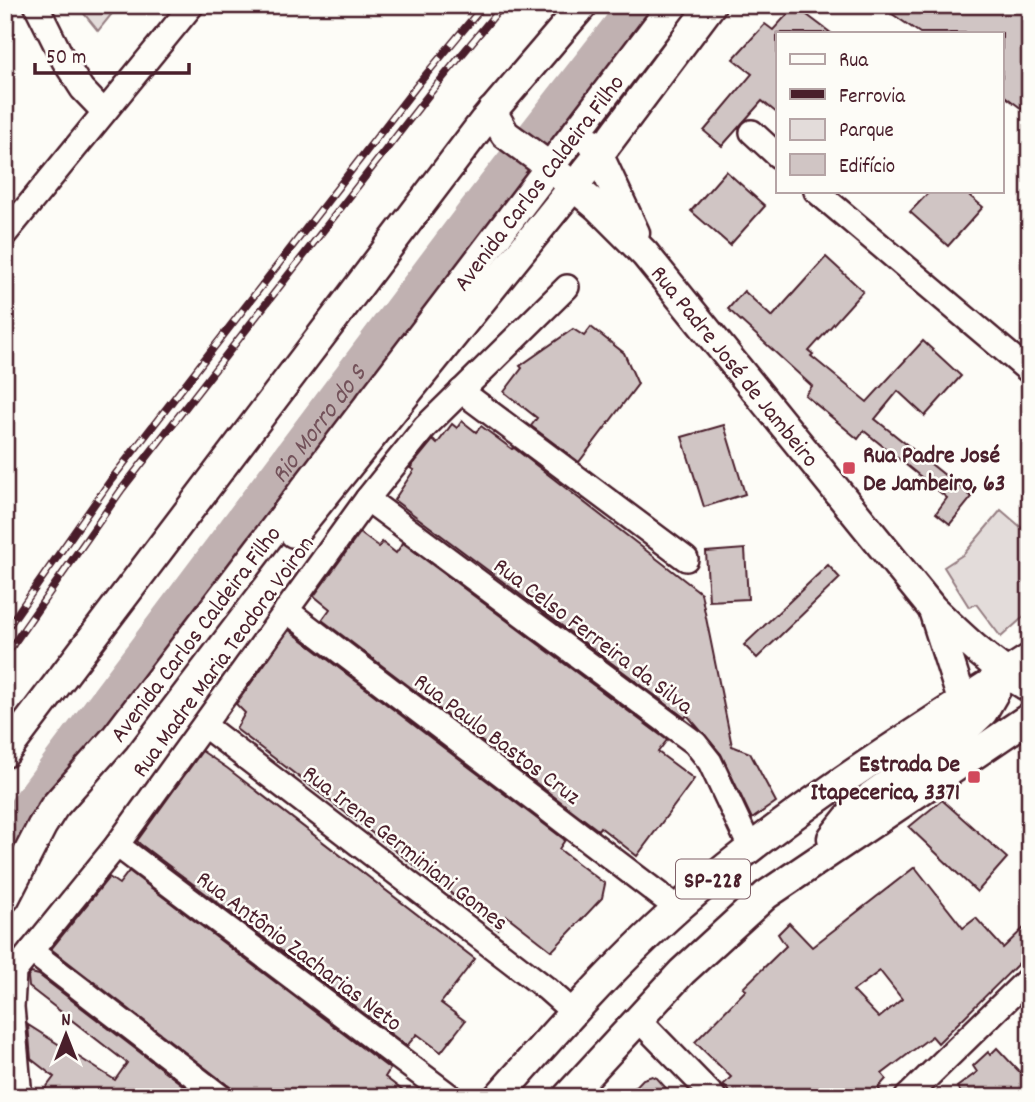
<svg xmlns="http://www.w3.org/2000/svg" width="1035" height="1102" font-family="Dekko,sans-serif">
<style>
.green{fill:#e3dcda;stroke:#967e82;stroke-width:2}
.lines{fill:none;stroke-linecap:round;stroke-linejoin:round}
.river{stroke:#c0b1b1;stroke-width:37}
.building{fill:#d0c5c4;stroke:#4a1f2b;stroke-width:2;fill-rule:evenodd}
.minor-casing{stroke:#4a1f2b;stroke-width:28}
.major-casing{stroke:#4a1f2b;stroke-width:33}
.minor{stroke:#fdfcf7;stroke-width:23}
.major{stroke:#fdfcf7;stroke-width:28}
.rail-casing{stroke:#4a1f2b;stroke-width:8}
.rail{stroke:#fdfcf7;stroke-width:5;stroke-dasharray:16;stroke-linecap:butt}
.poi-dot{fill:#d1495b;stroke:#fdfcf7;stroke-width:2.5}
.labels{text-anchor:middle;stroke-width:5;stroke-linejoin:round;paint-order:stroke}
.shield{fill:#fdfcf7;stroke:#806168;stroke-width:2}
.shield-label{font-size:23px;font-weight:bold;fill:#4a1f2b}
.street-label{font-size:24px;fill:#4a1f2b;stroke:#fdfcf7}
.poi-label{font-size:24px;font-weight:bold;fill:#4a1f2b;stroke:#fdfcf7;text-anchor:start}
.water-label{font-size:26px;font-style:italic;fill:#73525a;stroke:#fdfcf7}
</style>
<rect width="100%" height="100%" fill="#fdfcf7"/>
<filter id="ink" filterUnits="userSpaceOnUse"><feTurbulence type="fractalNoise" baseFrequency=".0143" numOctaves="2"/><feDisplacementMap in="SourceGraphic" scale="14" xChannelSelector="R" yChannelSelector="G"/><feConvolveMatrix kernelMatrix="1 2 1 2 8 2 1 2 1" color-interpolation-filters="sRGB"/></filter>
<g filter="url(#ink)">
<g class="green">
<path d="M77 5H119L98 31Z"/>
<path d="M1001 510 1030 535V611L1001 637 976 604 969 607 944 567 964 554Z"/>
</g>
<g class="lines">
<path class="river" id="s1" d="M5 847 17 822 476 212 638 5"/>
</g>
<g class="building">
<path d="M879 5H1030V115L1002 94V33H920Z"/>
<path d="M795 6 831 33H777L778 114 762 101 722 146 704 131 752 74 733 59 765 24 773 30Z"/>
<path d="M726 171 765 206 730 245 691 211Z"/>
<path d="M930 191H964L983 207 948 246 910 212Z"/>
<path d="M826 257 863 291 809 351 813 354 811 356 867 402 923 341 961 376 925 416 898 391 875 419 972 497 950 524 936 513 947 498 864 431 858 439 805 395 812 386 728 309 744 291 772 317Z"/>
<path d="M591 327 624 353 638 384 579 462 531 426 537 418 504 392 522 368 520 366 573 329 584 336Z"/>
<path d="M462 421 476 432 481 426 512 449 514 448 701 593 732 746 750 753 776 802 752 819 721 754 687 715 685 718 394 500 414 470 410 468 428 446 433 440 437 444 452 424 457 428Z"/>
<path d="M724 425 745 494 704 507 682 437Z"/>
<path d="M360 533 379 547 382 542 396 553 403 543 667 740 658 752 694 779 637 856 600 827 598 830 322 620 330 609 314 596Z"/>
<path d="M745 549 748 599 709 601 706 552Z"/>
<path d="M828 565 840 578 757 658 744 645Z"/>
<path d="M289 630 565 840 559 849 605 884 602 898 552 951 507 916 498 929 236 729 245 713 236 704Z"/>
<path d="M202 751 227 768 475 959 441 1003 465 1021 441 1052 417 1034 407 1046 140 844 137 841Z"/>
<path d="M942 800 1007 858 977 892 909 827Z"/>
<path d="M915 867 963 928 976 918 1003 948 1030 922V952L938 1043 932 1036 882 1074 886 1079 878 1088 886 1097H734L723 1085 731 1077 695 1042 746 990 743 988 786 946 778 934 789 923 812 947ZM880 971 902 999 879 1018 853 991Z"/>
<path d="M129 871 390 1069 385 1077 411 1097H243L51 949 109 877 119 884Z"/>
<path d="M31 973 39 975 197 1096 39 1097 54 1077 31 1059 28 1025 115 1080 127 1063 29 987 28 977Z"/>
<path d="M997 1048 1030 1083V1097H964L957 1087 977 1072 973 1066 988 1052 990 1055Z"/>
<path d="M652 1076 657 1078 674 1097H626L643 1079Z"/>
</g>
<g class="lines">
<g class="minor-casing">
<g id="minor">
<path d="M36 5 64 61 82 89 104 112"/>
<path d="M752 132 778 156"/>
<path d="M816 191 1030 372"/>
<path d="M5 234 192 5"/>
<path d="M461 391 686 559"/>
<path d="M367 499 695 743 710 762 750 847"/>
<path d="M286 610 677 908"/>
<path d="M205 726 547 989 573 1012"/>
<path d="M117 845 451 1097"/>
<path d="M31 951 221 1097"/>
<path d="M638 1019 714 1097"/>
<path d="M20 1097 12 1007 14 972 117 845 367 499 425 427 567 287"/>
<path d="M907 1097 1030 977"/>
</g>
</g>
<g class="major-casing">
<g id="major">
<path id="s2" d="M492 111 505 134 550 167 598 207 645 254 932 608C963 638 992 666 1030 688"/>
<path d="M593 143 635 233"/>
<path d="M294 533 598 156 711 5"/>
<path d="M933 610 962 700"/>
<path d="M5 753 484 121 583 5"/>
<path d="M832 838 848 818 871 796 964 730 983 712 1004 676"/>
<path id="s3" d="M5 898 42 826 54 807 115 738 673 5"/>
<path d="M498 1097C556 1031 613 966 678 908 786 812 909 736 1030 658"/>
<path d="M567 1097 682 972 766 895 1030 717"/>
</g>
</g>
<use href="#minor" class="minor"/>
<use href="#major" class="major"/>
<g class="rail-casing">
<g id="rail">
<path d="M5 631 111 480 419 83 484 5"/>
<path d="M5 656 122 489 430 93 503 5"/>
</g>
</g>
<use href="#rail" class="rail"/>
</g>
</g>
<g class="poi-dot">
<rect x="842" y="461" width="14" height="14" rx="3.5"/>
<rect x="967" y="770" width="14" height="14" rx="3.5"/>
</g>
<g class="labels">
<rect class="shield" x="676" y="859.5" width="74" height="39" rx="5"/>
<g class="shield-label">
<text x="713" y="887">SP-228</text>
</g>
<g class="street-label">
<text dy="8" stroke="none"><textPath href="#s3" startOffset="894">Avenida Carlos Caldeira Filho</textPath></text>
<text dy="8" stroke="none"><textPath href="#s2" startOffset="355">Rua Padre José de Jambeiro</textPath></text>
<text dy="8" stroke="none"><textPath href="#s3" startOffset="327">Avenida Carlos Caldeira Filho</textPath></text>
<text transform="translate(594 635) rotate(37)" y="8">Rua Celso Ferreira da Silva</text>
<text transform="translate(222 656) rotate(-54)" y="8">Rua Madre Maria Teodora Voiron</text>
<text transform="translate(498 738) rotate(37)" y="8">Rua Paulo Bastos Cruz</text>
<text transform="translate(406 847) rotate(38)" y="8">Rua Irene Germiniani Gomes</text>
<text transform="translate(300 950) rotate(37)" y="8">Rua Antônio Zacharias Neto</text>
</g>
<g class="poi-label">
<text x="863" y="462">Rua Padre José<tspan x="863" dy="28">De Jambeiro, 63</tspan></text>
<text x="960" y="771" text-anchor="end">Estrada De<tspan x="960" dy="28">Itapecerica, 3371</tspan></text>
</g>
<g class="water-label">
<text dy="9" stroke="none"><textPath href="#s1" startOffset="527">Rio Morro do S</textPath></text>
</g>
</g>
<rect width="1035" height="1102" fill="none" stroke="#fdfcf7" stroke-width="28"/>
<rect x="14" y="14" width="1007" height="1074" fill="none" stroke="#4a1f2b" stroke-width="2.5" filter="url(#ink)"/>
<rect x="776" y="32" width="228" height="161" fill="#fdfcf7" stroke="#b5a4a5" stroke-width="2"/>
<rect x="790" y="54" width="35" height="10" fill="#fdfcf7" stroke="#b5a4a5" stroke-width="2"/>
<text x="839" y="66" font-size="21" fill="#4a1f2b">Rua</text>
<rect x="790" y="89" width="35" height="10" fill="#4a1f2b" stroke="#b5a4a5" stroke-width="2"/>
<text x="839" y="102" font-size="21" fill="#4a1f2b">Ferrovia</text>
<rect x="790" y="119" width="35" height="21" fill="#e3dcda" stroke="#b5a4a5" stroke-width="2"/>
<text x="839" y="136" font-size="21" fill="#4a1f2b">Parque</text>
<rect x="790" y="154" width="35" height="21" fill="#d0c5c4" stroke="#b5a4a5" stroke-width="2"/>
<text x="839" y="172" font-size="21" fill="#4a1f2b">Edifício</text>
<g transform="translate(66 1035)" stroke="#fdfcf7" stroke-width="5" paint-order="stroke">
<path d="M0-5L12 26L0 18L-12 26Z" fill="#4a1f2b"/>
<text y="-10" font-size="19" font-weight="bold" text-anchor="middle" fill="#4a1f2b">N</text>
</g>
<path d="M35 63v10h154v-10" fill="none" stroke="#4a1f2b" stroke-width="3.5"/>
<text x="46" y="63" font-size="21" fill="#4a1f2b" stroke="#fdfcf7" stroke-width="5" paint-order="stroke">50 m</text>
</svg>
